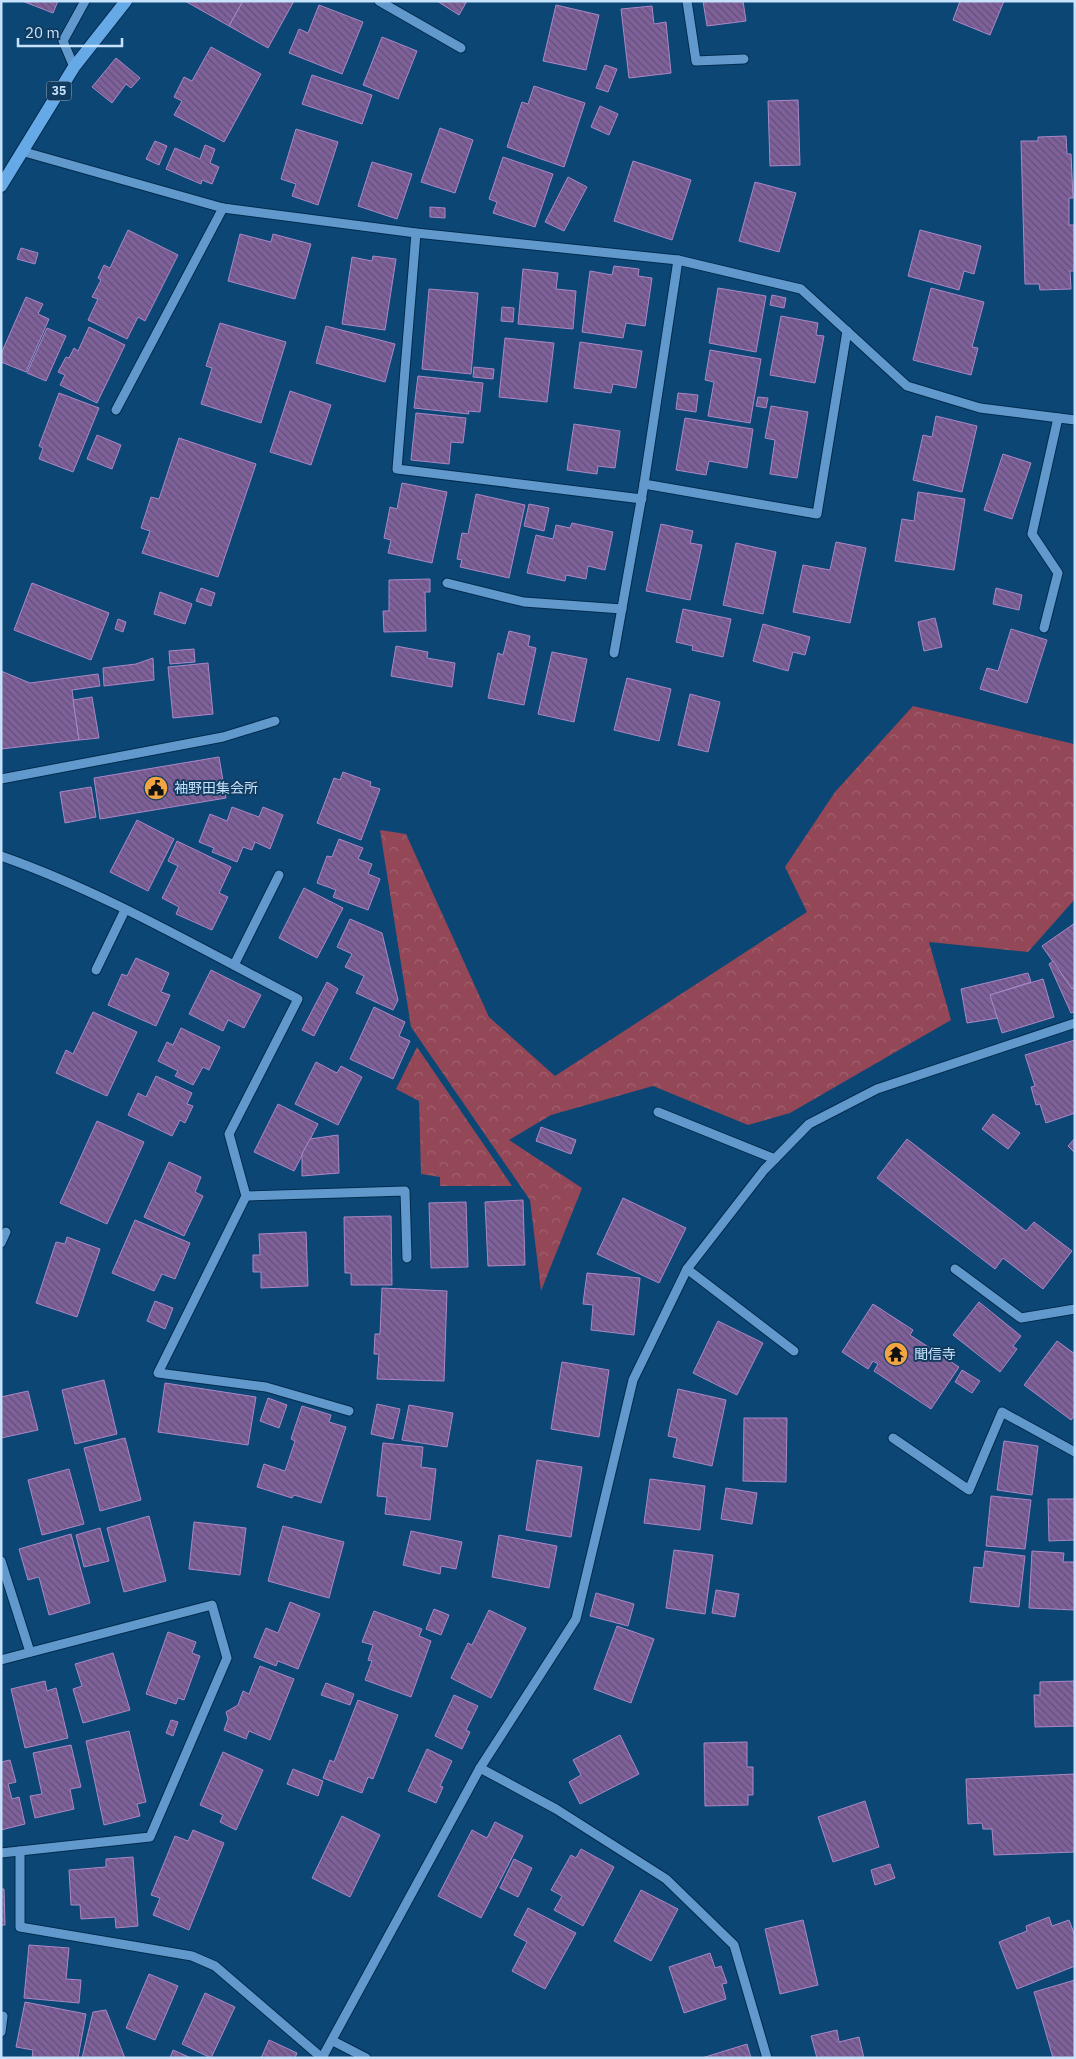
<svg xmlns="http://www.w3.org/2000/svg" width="1076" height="2059" font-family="'IBM Plex Sans','Noto Sans JP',sans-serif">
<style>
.forest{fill:url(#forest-crowns)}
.building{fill:url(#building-back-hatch);stroke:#a988c6}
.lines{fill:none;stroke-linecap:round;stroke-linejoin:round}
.minor-casing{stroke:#002c4e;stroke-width:11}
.major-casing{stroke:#002c4e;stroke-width:14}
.minor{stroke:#6299cc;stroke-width:9}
.major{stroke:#65a9e6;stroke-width:12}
.labels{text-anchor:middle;stroke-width:4;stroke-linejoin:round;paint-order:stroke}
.shield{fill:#123c5f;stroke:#90b0ce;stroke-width:1}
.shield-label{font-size:12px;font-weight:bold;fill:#c6e2fd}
.poi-label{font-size:14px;fill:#c6e2fd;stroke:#123c5f;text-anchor:start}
</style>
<defs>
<pattern id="forest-crowns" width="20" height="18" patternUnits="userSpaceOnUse" patternTransform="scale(1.25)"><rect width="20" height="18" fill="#934757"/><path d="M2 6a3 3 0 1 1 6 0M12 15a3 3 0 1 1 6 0" fill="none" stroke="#a16170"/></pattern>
<pattern id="building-back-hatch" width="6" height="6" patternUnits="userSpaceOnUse" patternTransform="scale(1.25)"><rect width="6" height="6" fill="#80609b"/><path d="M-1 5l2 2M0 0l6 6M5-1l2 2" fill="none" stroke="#5e5274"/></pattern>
</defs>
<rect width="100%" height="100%" fill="#0c4674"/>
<g class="forest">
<path d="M913 706 1074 744 1075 899 1028 952 929 942 951 1020 790 1113 748 1125 653 1086 551 1115 509 1140 582 1188 541 1291 530 1200 411 1027 380 830 406 834 489 1017 555 1076 807 912 785 867 835 792Z"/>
<path d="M417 1047 512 1186H440V1177L421 1174 419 1101 396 1089Z"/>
</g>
<g class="building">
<path d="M22 1H58L53 13Z"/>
<path d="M185 1H243L229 26Z"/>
<path d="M243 1H294L268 48 229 26Z"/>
<path d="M437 1H467L459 15Z"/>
<path d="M703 1H743L746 21 707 26Z"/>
<path d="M960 1H1004L990 35 953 20Z"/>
<path d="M319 5 363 22 342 74 289 53 299 29 308 33Z"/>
<path d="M556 5 599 15 586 70 543 61Z"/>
<path d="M652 6 654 24 666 22 671 73 629 78 621 9Z"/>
<path d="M382 37 417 51 398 99 363 85Z"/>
<path d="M211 47 261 74 224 142 174 115 182 101 174 97 184 77 192 81Z"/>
<path d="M116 58 140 78 131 88 126 84 112 103 92 87Z"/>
<path d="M605 65 617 69 608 92 596 88Z"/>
<path d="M312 75 372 95 362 124 302 104Z"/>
<path d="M534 86 585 103 564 167 507 147 522 102 528 104Z"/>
<path d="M798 100 800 165 770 166 768 101Z"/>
<path d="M600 106 618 114 609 135 591 127Z"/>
<path d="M440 128 473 140 455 193 421 182Z"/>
<path d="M296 129 338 142 318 205 292 196 296 184 281 179Z"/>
<path d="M1066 136 1067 154H1071L1073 198H1069V225H1074L1075 271H1070L1071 289 1040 290 1039 284H1025L1021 141H1038V137Z"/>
<path d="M155 141 167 146 159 165 146 159Z"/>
<path d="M205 145 215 149 210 163 219 167 212 184 202 180 201 184 166 169 175 148 200 159Z"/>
<path d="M503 157 553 174 535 227 493 213 497 202 489 199Z"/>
<path d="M633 161 691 180 672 240 614 221Z"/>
<path d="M372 162 412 174 397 219 358 206Z"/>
<path d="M568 177 587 187 564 231 545 222Z"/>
<path d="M755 182 796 193 779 252 739 241Z"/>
<path d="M430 207 445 208V218L430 217Z"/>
<path d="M128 230 178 255 145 321 138 317 127 339 88 320 98 299 92 297 101 280 98 278 104 265 110 268Z"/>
<path d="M920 230 981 246 974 274 964 271 959 290 908 276Z"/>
<path d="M240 234 271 242 273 234 311 244 295 299 228 281Z"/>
<path d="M21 248 38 253 35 264 17 259Z"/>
<path d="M373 256 396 259 385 330 342 324 352 257 372 261Z"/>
<path d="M614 266 639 269 638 276 652 278 645 326 626 323 623 338 582 332 590 271 612 275Z"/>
<path d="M523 269 558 273 556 289 576 291 573 329 518 324Z"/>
<path d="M718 288 766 296 756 352 709 343Z"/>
<path d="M931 288 984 302 972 347 978 348 971 375 913 360Z"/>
<path d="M429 289 478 293 471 374 422 369Z"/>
<path d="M772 295 786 298 784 308 770 305Z"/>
<path d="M26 297 43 304 38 314 49 319 26 372 1 362V354Z"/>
<path d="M502 307 514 308 513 322 501 321Z"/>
<path d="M781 316 818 323 816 335 824 336 815 383 770 375Z"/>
<path d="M220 323 286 342 261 423 201 404 212 368 206 366Z"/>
<path d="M326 326 395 344 385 382 316 363Z"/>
<path d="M89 327 125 345 97 403 60 385 65 375 58 372 66 357 69 358 74 348 78 351Z"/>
<path d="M47 328 66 336 46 381 27 373Z"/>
<path d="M505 338 554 343 547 402 499 397Z"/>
<path d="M580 342 642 351 636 388 613 384 611 393 574 388Z"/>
<path d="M710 350 761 359 750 423 708 416 714 382 705 380Z"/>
<path d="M474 367 494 369 493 379 473 377Z"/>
<path d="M418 376 483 383 480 412 468 411 469 414 414 408Z"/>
<path d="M290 391 331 405 311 465 270 452Z"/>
<path d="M59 393 99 408 73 472 39 459 43 448 39 446Z"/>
<path d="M678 393 698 395 696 412 676 409Z"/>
<path d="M758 397 768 398 766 408 756 406Z"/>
<path d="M771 406 808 412 797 478 770 474 775 440 765 438Z"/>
<path d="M416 413 466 418 463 443 451 442 449 464 411 460Z"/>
<path d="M936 416 977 426 962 492 913 480 923 435 932 437Z"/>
<path d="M685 418 753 429 747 468 709 461 706 475 676 470Z"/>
<path d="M574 424 620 431 615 468 598 466 597 474 567 470Z"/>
<path d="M97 435 121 445 112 469 87 459Z"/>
<path d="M179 438 256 464 218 577 142 553 150 531 141 528 151 497 159 499Z"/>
<path d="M1003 454 1031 463 1012 519 984 510Z"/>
<path d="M402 483 447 492 432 563 388 553 391 540 384 538 390 507 397 509Z"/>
<path d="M918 492 965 499 954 570 895 561 902 519 914 521Z"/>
<path d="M476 494 525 505 509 578 460 567 462 560 457 559 462 533 468 534Z"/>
<path d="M529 504 549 508 544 531 524 526Z"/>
<path d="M572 523 613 532 605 570 588 566 586 579 566 575 565 581 527 573 536 535 553 539 556 525 570 528Z"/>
<path d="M661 524 693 531 690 543 702 545 690 600 646 591Z"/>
<path d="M836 542 866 548 850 623 793 612 803 565 830 570Z"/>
<path d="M736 543 776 552 763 614 723 605Z"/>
<path d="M430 579V592H425L426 631 384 632 383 611H389V580Z"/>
<path d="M32 583 109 613 91 660 14 630Z"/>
<path d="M201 588 215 593 211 606 196 601Z"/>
<path d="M996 588 1022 595 1019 610 993 604Z"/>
<path d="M160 592 192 604 185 624 154 614Z"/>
<path d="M683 609 731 619 723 657 692 650 693 646 676 642Z"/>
<path d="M935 618 942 647 924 651 918 622Z"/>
<path d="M118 619 126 622 123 632 115 629Z"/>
<path d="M763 624 810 637 805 655 793 652 788 671 753 661Z"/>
<path d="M1011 629 1047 640 1027 703 980 689 987 668 998 671Z"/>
<path d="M509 631 530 636 528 646 536 648 524 705 488 698 498 653 503 655Z"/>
<path d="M396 646 428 652 427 658 455 663 452 687 391 676Z"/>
<path d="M194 649 195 662 170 664 169 651Z"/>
<path d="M552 652 587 659 574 722 538 714Z"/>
<path d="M153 658 154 680 104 686 103 668 136 664Z"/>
<path d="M208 663 213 714 173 718 168 667Z"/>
<path d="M1 671 30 683 98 674 100 686 72 690 79 740 1 749Z"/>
<path d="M627 678 671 689 659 741 614 730Z"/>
<path d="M690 694 720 702 708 752 678 745Z"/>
<path d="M92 697 99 738 79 740 73 700Z"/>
<path d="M219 757 226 798 100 819 94 778Z"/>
<path d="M343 772 371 782 370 786 380 789 361 840 317 823 334 778 340 780Z"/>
<path d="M91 787 96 817 65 823 60 792Z"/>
<path d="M232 807 259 817 263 807 283 815 270 849 255 842 252 850 243 847 237 862 212 852 214 848 199 842 210 814 227 821Z"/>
<path d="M137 820 174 839 148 891 110 872Z"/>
<path d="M339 839 363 848 358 859 372 864 368 874 380 879 368 910 333 897 336 890 317 883 327 856 332 857Z"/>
<path d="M177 841 231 867 219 893 228 897 212 930 176 914 179 907 162 898 178 866 168 861Z"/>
<path d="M304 888 343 908 317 958 279 938Z"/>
<path d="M350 919 382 933 398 1000 393 1010 356 993 364 976 345 967 352 954 337 947Z"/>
<path d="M1075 923V987L1072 989 1042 946Z"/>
<path d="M136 958 169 973 161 992 170 995 156 1026 108 1005 122 974 127 976Z"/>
<path d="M1053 961 1072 989 1075 987V1012L1071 1013 1049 964Z"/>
<path d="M211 970 261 995 244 1028 228 1020 223 1031 189 1014Z"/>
<path d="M1028 973 1031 982 990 995 998 1018 967 1023 961 989Z"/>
<path d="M1043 979 1054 1017 1002 1033 990 995Z"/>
<path d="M327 982 338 989 314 1036 302 1030Z"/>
<path d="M374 1007 405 1022 399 1036 410 1041 393 1079 350 1059Z"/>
<path d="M93 1012 137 1032 107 1096 56 1073 66 1050 73 1054Z"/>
<path d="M181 1028 220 1047 209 1070 203 1067 193 1085 175 1076 178 1071 158 1061 167 1042 173 1045Z"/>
<path d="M1075 1040V1113L1046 1123 1040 1104 1036 1105 1031 1087 1035 1086 1025 1055Z"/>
<path d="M316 1062 337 1073 341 1066 362 1077 338 1125 295 1104Z"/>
<path d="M156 1076 192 1093 187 1104 193 1106 185 1123 180 1120 172 1136 128 1115 138 1093 146 1097Z"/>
<path d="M278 1104 318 1124 294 1171 254 1152Z"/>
<path d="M993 1114 1020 1133 1008 1149 982 1129Z"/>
<path d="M97 1121 144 1142 107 1224 60 1203Z"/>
<path d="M541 1127 576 1140 571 1154 536 1141Z"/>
<path d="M338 1135 339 1173 302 1176V1154L310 1139Z"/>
<path d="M1075 1138V1153L1068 1146Z"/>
<path d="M907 1139 1026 1231 1034 1222 1072 1251 1043 1289 1003 1258 995 1269 877 1178Z"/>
<path d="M169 1162 201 1177 195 1192 203 1196 184 1236 144 1217Z"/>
<path d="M623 1198 686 1228 659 1283 597 1254Z"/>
<path d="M523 1200 525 1265 488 1266 485 1202Z"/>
<path d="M466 1202 468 1267 431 1268 429 1203Z"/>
<path d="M391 1216 392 1285H351V1273H345L344 1217Z"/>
<path d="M135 1220 190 1243 175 1279 162 1274 154 1291 112 1273Z"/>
<path d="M306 1232 308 1286 261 1288V1272H253V1255H260L259 1234Z"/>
<path d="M67 1237 100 1249 77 1317 36 1303 56 1242 65 1244Z"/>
<path d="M587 1273 640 1278 634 1335 591 1330 593 1305 583 1304Z"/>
<path d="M382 1288 447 1291 444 1381 377 1379 379 1354H374L375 1334H380Z"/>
<path d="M155 1301 173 1308 165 1329 147 1321Z"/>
<path d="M979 1302 1021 1336 1013 1346 1017 1349 1000 1372 953 1335Z"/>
<path d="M873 1304 913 1330 910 1335 959 1367 931 1409 874 1371 878 1364 873 1361 868 1369 842 1352Z"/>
<path d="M718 1321 763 1343 737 1395 693 1373Z"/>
<path d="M1057 1341 1075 1354V1415L1071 1420 1024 1385Z"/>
<path d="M562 1362 609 1370 599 1437 551 1429Z"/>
<path d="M962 1370 980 1381 972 1393 955 1382Z"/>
<path d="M104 1380 117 1434 75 1444 62 1390Z"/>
<path d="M165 1383 256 1397 248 1445 158 1432Z"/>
<path d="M678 1389 726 1400 712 1466 673 1457 677 1438 668 1436Z"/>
<path d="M28 1391 38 1430 1 1438V1397Z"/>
<path d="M268 1398 287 1405 279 1428 260 1421Z"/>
<path d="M377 1404 400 1409 393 1439 371 1434Z"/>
<path d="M409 1405 453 1413 447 1447 402 1440Z"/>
<path d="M302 1406 331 1415 329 1422 346 1427 321 1503 294 1495 292 1498 257 1487 264 1464 285 1471 295 1441 291 1439Z"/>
<path d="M744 1418H787L786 1482 743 1481Z"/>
<path d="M125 1438 141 1500 100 1511 84 1448Z"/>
<path d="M1004 1441 1038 1446 1032 1495 997 1490Z"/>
<path d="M383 1443 423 1447 421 1467 436 1469 430 1520 385 1514 387 1497 377 1496Z"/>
<path d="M537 1460 582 1467 571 1537 526 1530Z"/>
<path d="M69 1469 84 1524 42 1535 28 1480Z"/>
<path d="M650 1479 705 1486 700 1530 644 1523Z"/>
<path d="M726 1488 757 1493 752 1524 721 1519Z"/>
<path d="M991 1496 1031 1500 1025 1549 986 1546Z"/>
<path d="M1048 1499H1075V1540L1049 1541Z"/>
<path d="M149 1516 166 1581 124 1592 107 1528Z"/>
<path d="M194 1522 246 1528 240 1575 189 1569Z"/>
<path d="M283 1526 344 1542 329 1598 268 1581Z"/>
<path d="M100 1528 109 1561 84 1567 76 1535Z"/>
<path d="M411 1531 462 1542 456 1569 441 1566 440 1574 403 1565Z"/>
<path d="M71 1534 90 1603 49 1615 39 1577 28 1580 19 1549Z"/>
<path d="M499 1535 557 1546 549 1588 492 1577Z"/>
<path d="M674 1550 713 1555 705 1614 666 1608Z"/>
<path d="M985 1551 1025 1556 1019 1607 970 1602 974 1567 983 1568Z"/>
<path d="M1032 1551 1064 1553 1063 1562H1075V1610L1029 1608Z"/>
<path d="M716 1590 739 1594 735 1617 712 1613Z"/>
<path d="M596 1593 634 1604 628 1626 590 1616Z"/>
<path d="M290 1602 320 1614 298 1669 278 1661 276 1666 254 1657 266 1628 278 1633Z"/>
<path d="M434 1609 449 1615 441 1635 426 1629Z"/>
<path d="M489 1610 526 1628 491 1698 451 1678 468 1643 472 1645Z"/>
<path d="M374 1611 422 1629 419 1636 431 1641 411 1697 365 1680 372 1661 368 1660 373 1645 362 1642Z"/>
<path d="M617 1626 654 1639 631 1703 594 1689Z"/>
<path d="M168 1632 196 1642 192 1653 200 1656 184 1700 178 1698 176 1704 146 1694Z"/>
<path d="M113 1653 130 1710 83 1723 73 1689 82 1686 75 1664Z"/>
<path d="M260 1666 294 1679 270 1740 249 1731 246 1739 224 1730 228 1719 226 1712 238 1705 243 1691 249 1694Z"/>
<path d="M45 1681 47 1691 56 1688 68 1738 25 1748 11 1689Z"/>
<path d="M1075 1681V1726L1035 1727 1034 1695H1040V1682Z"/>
<path d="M326 1683 354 1694 350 1705 321 1695Z"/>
<path d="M454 1695 478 1706 466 1730 470 1732 462 1749 435 1736Z"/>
<path d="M358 1700 398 1715 373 1779 368 1777 362 1793 323 1778 330 1760 334 1762Z"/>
<path d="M171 1720 178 1722 173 1736 166 1733Z"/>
<path d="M129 1731 146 1802 137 1804 140 1816 104 1825 86 1741Z"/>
<path d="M620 1735 639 1774 580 1804 569 1782 581 1775 573 1760Z"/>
<path d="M747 1742V1767H753V1795H748V1805L705 1806 704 1743Z"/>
<path d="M71 1745 81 1787 70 1789 74 1809 35 1818 30 1796 42 1794 33 1753Z"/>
<path d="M427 1749 452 1761 440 1786 443 1787 436 1803 408 1791Z"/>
<path d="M223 1752 263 1770 236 1830 220 1822 223 1815 200 1805Z"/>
<path d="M10 1760 16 1782 8 1784 12 1799 19 1797 25 1824 1 1830V1762Z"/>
<path d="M293 1769 323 1781 318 1796 287 1784Z"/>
<path d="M1075 1774V1852L994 1855 992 1829H983L982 1823 968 1824 966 1779Z"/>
<path d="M865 1801 879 1847 833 1862 818 1817Z"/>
<path d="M342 1816 380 1835 350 1897 312 1878Z"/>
<path d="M495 1822 523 1836 481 1918 438 1896 472 1830 487 1838Z"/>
<path d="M193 1830 224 1843 189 1930 153 1915 160 1898 151 1895 175 1836 188 1841Z"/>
<path d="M581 1849 614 1867 583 1926 554 1910 562 1896 551 1890 571 1855 576 1858Z"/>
<path d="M133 1857 138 1926 116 1928 115 1917 81 1919 80 1905H71L69 1870 106 1867V1859Z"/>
<path d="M514 1859 532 1868 518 1897 500 1888Z"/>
<path d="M890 1864 895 1878 875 1885 871 1870Z"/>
<path d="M1 1889H4L5 1925H1Z"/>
<path d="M641 1890 678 1909 651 1961 614 1941Z"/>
<path d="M528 1908 576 1933 545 1989 512 1971 527 1942 514 1935Z"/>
<path d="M1049 1917 1052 1926 1069 1920 1075 1936V1966L1017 1989 999 1942 1027 1931 1026 1926Z"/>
<path d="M803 1920 818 1985 780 1994 765 1929Z"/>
<path d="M29 1945 69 1948 66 1979 81 1980 79 2003 24 1998Z"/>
<path d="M710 1953 715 1968 721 1966 727 1983 722 1984 726 1999 684 2013 669 1967Z"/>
<path d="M149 1974 178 1986 155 2040 126 2028Z"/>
<path d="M1075 1980V2058H1053L1034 1992Z"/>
<path d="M205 1993 235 2007 211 2058 182 2044Z"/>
<path d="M25 2002 86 2014 78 2058H32L33 2050 16 2047Z"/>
<path d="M106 2010 125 2058H82L93 2012Z"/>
<path d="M837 2030 839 2042 859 2037 864 2058H817L811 2036Z"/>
<path d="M269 2040 297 2053 295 2058H261Z"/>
<path d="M747 2044 751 2058H702Z"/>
<path d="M173 2050 191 2058H170Z"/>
</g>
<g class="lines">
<g class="minor-casing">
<g id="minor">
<path d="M379 1 461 48"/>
<path d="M687 1 696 61 744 59"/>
<path d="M74 67 63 41 85 1"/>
<path d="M21 151 223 208 416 233 678 260 801 289 907 386 980 408 1075 420"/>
<path d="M416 233 397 469 642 499"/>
<path d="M678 260 644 484 817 514 847 331"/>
<path d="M116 410 223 208"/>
<path d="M447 583 524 602 622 609"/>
<path d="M1044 628 1058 573 1032 534 1058 418"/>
<path d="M614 653 644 484"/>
<path d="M1 779 223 737 275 721"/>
<path d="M1 856C104 892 201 949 298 999L229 1134 246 1196 405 1191 407 1258"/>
<path d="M234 965 279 875"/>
<path d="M96 970 125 910"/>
<path d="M658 1112 775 1159"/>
<path d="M246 1196 158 1373 266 1387 349 1411"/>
<path d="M1 1243 6 1232"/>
<path d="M687 1269 794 1351"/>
<path d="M955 1269 1021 1318 1075 1309"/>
<path d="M893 1438 969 1490 1002 1412 1075 1452"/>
<path d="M1 1561 30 1652"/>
<path d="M1 1660 212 1605 227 1658 150 1837 1 1853"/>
<path d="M480 1768 556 1809 666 1879 734 1945 767 2058"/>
<path d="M20 1851V1927L192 1956 215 1966 322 2058"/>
<path d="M1 2032 3 2016"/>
<path d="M333 2041 366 2058"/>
<path d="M322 2058 480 1768 576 1619 633 1380 687 1269 764 1170 809 1124 877 1089 1075 1023"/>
</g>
</g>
<g class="major-casing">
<path id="major" d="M1 186 74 67 126 1"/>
</g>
<use href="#minor" class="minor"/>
<use href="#major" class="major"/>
</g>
<defs>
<g id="civic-disc" transform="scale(1.25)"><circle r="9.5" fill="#f3a443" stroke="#123c5f"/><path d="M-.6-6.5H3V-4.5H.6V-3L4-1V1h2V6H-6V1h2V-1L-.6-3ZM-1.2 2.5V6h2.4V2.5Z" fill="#111"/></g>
<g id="temple-disc" transform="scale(1.25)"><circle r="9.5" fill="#f3a443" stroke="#123c5f"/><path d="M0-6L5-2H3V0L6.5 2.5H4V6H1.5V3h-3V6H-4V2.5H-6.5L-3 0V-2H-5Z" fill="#111"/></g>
</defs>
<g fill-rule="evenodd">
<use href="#civic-disc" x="156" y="788"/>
<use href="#temple-disc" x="896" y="1354"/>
</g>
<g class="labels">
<rect class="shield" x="46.5" y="81.5" width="25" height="19" rx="4"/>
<g class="shield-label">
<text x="59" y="95">35</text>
</g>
<g class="poi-label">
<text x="174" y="793">袖野田集会所</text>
<text x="914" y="1359">聞信寺</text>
</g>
</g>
<rect width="1076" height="2059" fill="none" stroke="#c6e2fd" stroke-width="5"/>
<path d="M18 38v8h104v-8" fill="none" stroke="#c6e2fd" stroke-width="2.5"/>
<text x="25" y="38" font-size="15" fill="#c6e2fd" stroke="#123c5f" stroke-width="4" paint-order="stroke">20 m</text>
</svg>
